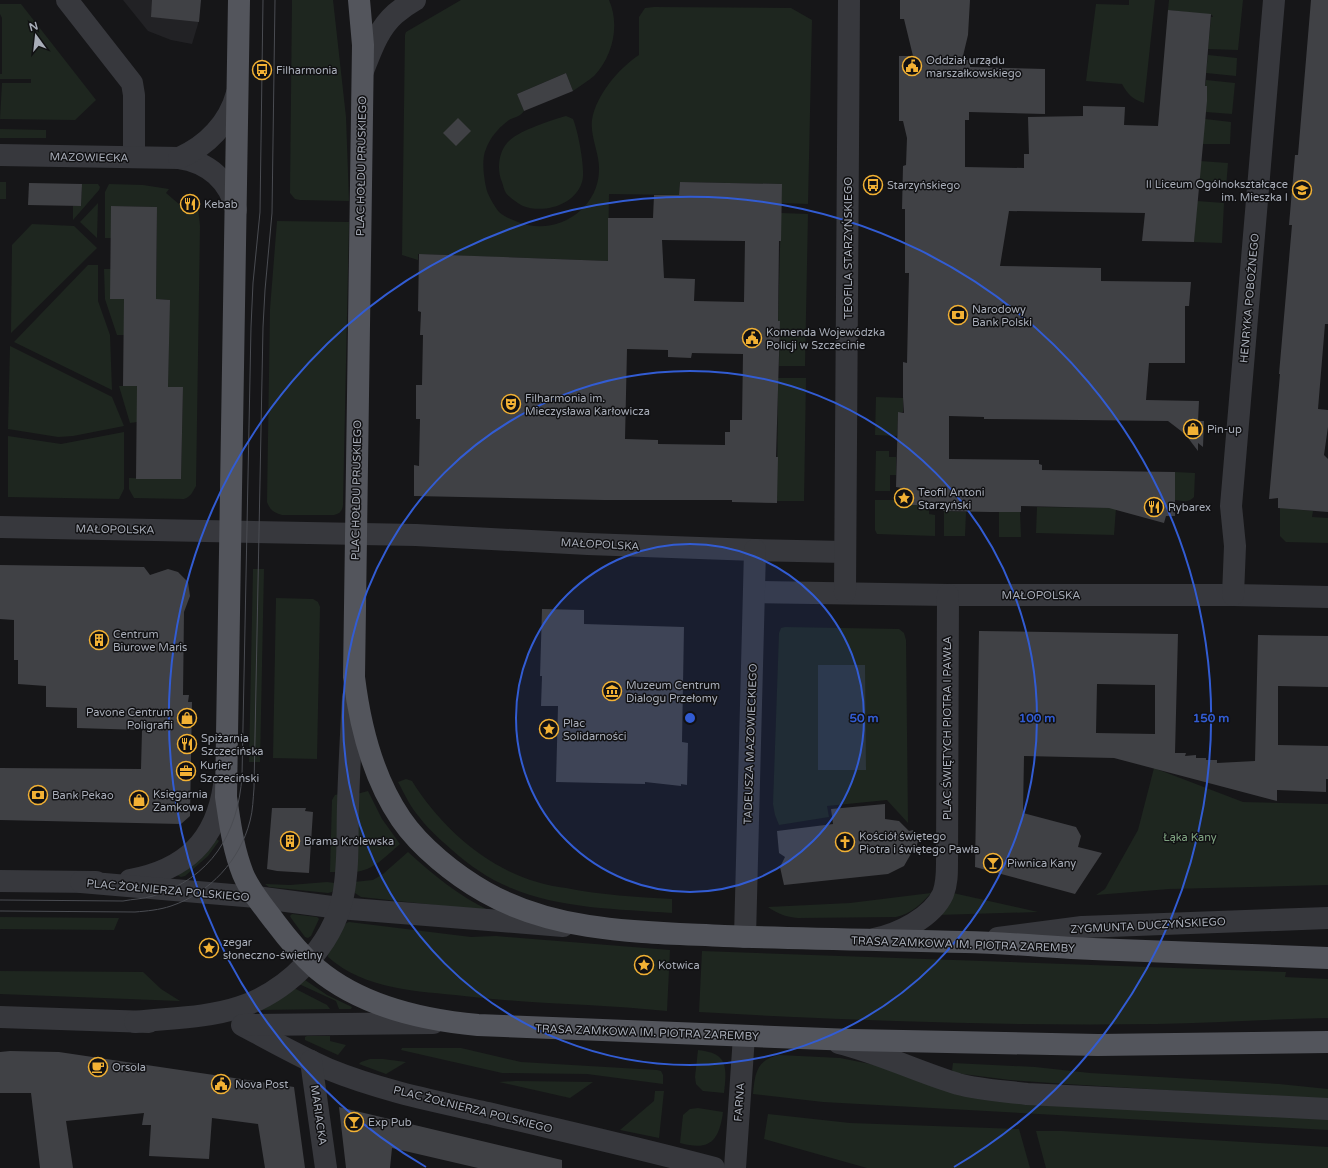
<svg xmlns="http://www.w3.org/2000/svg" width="1328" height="1168" font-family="'Varela Round',sans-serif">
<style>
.built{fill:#222225}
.green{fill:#1e261f}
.water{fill:#2c353c}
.building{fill:#404145;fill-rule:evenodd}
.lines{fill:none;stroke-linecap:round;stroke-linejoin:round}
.minor{stroke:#37383d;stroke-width:22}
.major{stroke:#53555c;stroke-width:22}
.tram{stroke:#4a4c52;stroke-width:1}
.ring{fill:none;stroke:#325cd3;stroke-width:2}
.labels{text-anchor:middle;stroke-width:3;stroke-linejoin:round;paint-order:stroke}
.poi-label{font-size:11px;fill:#a8adb8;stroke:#111113;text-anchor:start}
.street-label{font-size:11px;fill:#a8adb8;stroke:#111113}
.park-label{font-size:11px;fill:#7fa381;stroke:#111113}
.centre{fill:#325cd3;stroke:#111113;stroke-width:2}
.ring-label{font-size:12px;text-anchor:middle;font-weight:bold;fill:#325cd3;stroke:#111113;stroke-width:3;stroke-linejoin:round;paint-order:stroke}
</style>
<rect width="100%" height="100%" fill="#161618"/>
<path class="built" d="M123 0H200L198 24 192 44 171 40 148 31Z"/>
<g class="green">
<path d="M292 0H333L346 117 349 201 300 200 295 199 290 193Z"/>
<path d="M461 0H609C620 25 613 56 594 76 588 81 580 86 573 91L566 73 517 94 524 111C520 117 514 117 509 120 505 123 500 127 497 131 493 135 488 143 486 149 481 159 484 180 487 191 489 197 495 207 499 212 503 216 512 220 518 222 554 237 598 211 599 171 600 154 590 137 592 120 596 95 619 68 639 55V17L645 8 654 7 791 8 812 20 808 204 781 203 782 184 680 182 679 195 609 194 608 261 418 254V260L402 255 405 35 406 32Z"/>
<path d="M1129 0H1155L1144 103C1133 99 1128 95 1122 84L1086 81 1096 4 1129 5Z"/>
<path d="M1169 0H1243L1238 50 1208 49 1211 17H1213L1212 15 1168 10Z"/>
<path d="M0 4H21L96 100 75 120 0 119 2 83H31V79H0V74H2V18L0 14Z"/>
<path d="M1208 55 1237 58 1236 76 1206 73Z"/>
<path d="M1206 80 1235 83 1232 114 1206 112 1207 86H1205Z"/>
<path d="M566 116 573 119C578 131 586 171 582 182 575 205 544 214 523 206 519 204 509 197 506 193 504 190 503 185 502 182 496 169 499 149 510 140 521 130 552 120 566 116Z"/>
<path d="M1205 119 1231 122 1230 144H1202Z"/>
<path d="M0 129 46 130V138H0Z"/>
<path d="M1200 161 1228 163 1226 188 1198 185Z"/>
<rect x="0" y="182" width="6" height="17"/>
<path d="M82 184H98L100 187 99 190 73 220V206H81Z"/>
<path d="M109 184 143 185 169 189 166 193 187 211 194 203 198 208 200 226 196 486C193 491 191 497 184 499L134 498 129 489V478L181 479 183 387H168L169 300 156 299 157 207 111 206V238H105V192Z"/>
<path d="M1197 201 1224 203 1222 243 1194 242Z"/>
<path d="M98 203 97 238 80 222Z"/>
<path d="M781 213 808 214 805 366H779L780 322 778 321Z"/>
<path d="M277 221 349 222 343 504C343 510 340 514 334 515H282C274 513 270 510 267 502L270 309Z"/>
<path d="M32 224 74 226 97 248 11 333 12 245Z"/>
<path d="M88 265H98V301L110 335 112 390 14 342Z"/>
<path d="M104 269H111L124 299V335H117L105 299Z"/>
<path d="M10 346 112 397 124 426 73 436 58 437 8 429Z"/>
<path d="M778 378H806L804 501H777Z"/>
<path d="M119 386H137V422L130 423Z"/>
<path d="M876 397 903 398V412L898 413 897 436 875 435Z"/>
<path d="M124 432V489L119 499 8 497V436L61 444Z"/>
<path d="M876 451H889V457H896V475H890V491H875Z"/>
<path d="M1175 472 1195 473 1194 497C1189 503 1182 501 1175 500Z"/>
<path d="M875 500H901V505H929V514L935 515V536L877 534 875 530Z"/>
<path d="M1037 507 1116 508 1114 535 1036 533Z"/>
<path d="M1280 508 1313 511 1312 517 1328 518V543L1286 542 1280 536Z"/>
<path d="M944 511 966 512 965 536H944Z"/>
<path d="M999 512H1020L1021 537H999Z"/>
<path d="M253 569H264L260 762H249Z"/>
<path d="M276 598 313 599 318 602 320 607 317 759 273 758Z"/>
<path d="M785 627 899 629 904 633 906 640 908 823 887 800 827 806 829 817 779 825 775 815 773 804 779 633 781 628Z"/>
<path d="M1154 768 1243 802 1328 804V885L1169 889 1096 895 1105 889 1138 830Z"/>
<path d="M406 779 412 781C440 826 485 867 537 882 546 885 557 887 566 888 601 895 637 897 672 899V913C618 909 561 909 511 888 489 879 470 866 452 850 441 840 429 830 420 818 411 808 405 795 398 782Z"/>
<path d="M368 791 382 819 400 844C386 856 373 871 354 872L357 794Z"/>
<path d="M339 794 336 872H330L332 800 335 795Z"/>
<path d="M215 838 219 841 208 856 185 876 181 877 177 875Z"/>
<path d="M408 852C433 875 459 896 490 911L361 897 355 893 354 882 373 880 383 874Z"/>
<path d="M327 882 335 883 334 889 332 892 328 893 269 887 265 884 290 885Z"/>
<path d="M931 893C921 904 911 914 896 917L798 918C786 917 778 914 768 907L850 903Z"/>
<path d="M953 893 1038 912 937 915Z"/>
<path d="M292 914 317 917 319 919 311 936 308 938 305 937 291 918 290 916Z"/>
<path d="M0 917 119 918 114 930 0 929Z"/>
<path d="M349 922 471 937 496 936 670 950 667 1011C599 1004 531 1004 464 996 418 991 365 990 328 957 329 947 339 925 349 922Z"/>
<path d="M702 951 1286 972 1285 977 1328 979V1018C1271 1019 1214 1023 1157 1024 1005 1026 852 1021 699 1012Z"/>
<path d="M0 971 143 972 161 989 180 1001 0 994Z"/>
<path d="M303 980H305L327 995 352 1007 351 1009H339L336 1001 299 984Z"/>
<path d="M292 987 327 1005 330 1009 257 1010Z"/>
<path d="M307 1036H330V1041L346 1045 338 1055 305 1040V1037Z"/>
<path d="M402 1048H461L521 1062 657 1070 661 1071 663 1075V1084L587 1074 502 1073 401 1050Z"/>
<path d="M698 1050C728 1053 727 1067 724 1093L703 1091 696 1084 695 1077Z"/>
<path d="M779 1055 840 1058 885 1067 1328 1118V1130L823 1102 753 1094C755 1074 756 1060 779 1055Z"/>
<path d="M370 1059H383L406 1062 386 1074 359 1064 361 1062Z"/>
<path d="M953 1063 1035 1067 1090 1073 1279 1084 1328 1089V1100L1066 1084 1010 1080 955 1073 952 1070Z"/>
<path d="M516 1081 593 1082 570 1098 499 1082Z"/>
<path d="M655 1091H664L659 1138 620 1130 654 1101Z"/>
<path d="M698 1108 723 1112C719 1142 709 1151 680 1143L683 1115 690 1109Z"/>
<path d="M768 1114 850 1123 1019 1129 1030 1168H867L764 1139Z"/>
<path d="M1036 1131H1062L1328 1147V1168H1046Z"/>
</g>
<path class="water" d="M818 665H865L866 770H818Z"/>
<g class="building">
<path d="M152 0H201L199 22 151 17Z"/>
<path d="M900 0H970L968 35 962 60H970V67L1045 69V114L969 112V120H965V167L1024 168V154H1029L1028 117 1083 116V106L1125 107 1124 125 1158 126 1168 10 1211 14 1205 86H1207V101L1194 242 1142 241 1145 213 1009 211 1000 266 1101 268V281L1191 282 1189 306H1185V363H1149L1146 400 1199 401 1198 421H1204L1203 447 1198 443V451L1185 434 1168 421 984 419V417L949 416V459L1039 460V464L1042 465V470L1175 472V516H1166L1164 523 1109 508 1021 506V512H990L943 511V505H901L902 488 896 487 898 412 904 413 903 397V362L907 363 909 273H905V209H902L903 166 906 165 907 138 903 121H899V56H913L904 19H900Z"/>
<path d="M1311 0H1328V324H1325L1318 409 1328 410V427L1324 455 1328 459V512L1278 508V498L1269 499 1280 374H1279L1292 225H1289L1295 155H1298Z"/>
<path d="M566 73 573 91 524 111 517 94Z"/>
<path d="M458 118 471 131 456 146 443 133Z"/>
<path d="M680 182 782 184 781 241H779L778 321H780L776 457H778L777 503 732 502V500H604L414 496V465L419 466 420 419H416V385H422L423 335H420L421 312 418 311 419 254 608 261V218H653L654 195H679ZM662 240 745 241 744 302 694 301 695 279 664 278ZM627 349 668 350V357L691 358 692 353 743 354 742 420H730V432H725V445L658 444V440L625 439Z"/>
<path d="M29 183 82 184 81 206 28 205Z"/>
<path d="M111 206 157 207 156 299 170 300 168 387H183L181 479H136L137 386H123L124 299H110Z"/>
<path d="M0 565 144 567 150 575 168 569 178 572 188 582 190 596 184 612 183 695H189L188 702H192L190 816 181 824 0 820V768L141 769 142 730 77 728V708L46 707V686L18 684V660H14V620L0 619Z"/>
<path d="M542 609 584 610V624L684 627 682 742 688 743 687 785 681 784V786L645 782V784L556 782 558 706H541L542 676H540Z"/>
<path d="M979 631 1178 634 1175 753H1186L1185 756 1196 755V758H1206V760H1217V763L1255 761 1258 635 1328 636V687L1278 686V745L1328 746V779H1326V792L1277 790V801L1114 758 1024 756 1023 813 1076 827 1081 836 1078 847 1102 853 1075 894 975 867ZM1097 684 1155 685V734L1096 733Z"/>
<path d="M885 804V819L899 821 909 831 913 830 918 841 915 853 912 852 904 866 888 874 784 885 780 867 785 857 779 853 777 831 833 824 831 809Z"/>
<path d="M272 808H306L305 811 313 812 309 873 277 871 267 869Z"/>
<path d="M10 1051 59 1052 294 1087 305 1168H265L258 1124 212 1118 209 1159 149 1156 151 1125H142L144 1113 66 1121 73 1168H40L31 1093H0V1052Z"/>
<path d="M339 1107 562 1160V1168H478L392 1148 390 1168H346Z"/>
</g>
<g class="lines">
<g class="minor">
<path d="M67 0 132 83 134 95V157"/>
<path d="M363 71C371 51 378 29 395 14 401 9 408 4 415 0"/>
<path d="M0 155 179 158C208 162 230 181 236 210"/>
<path d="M179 158C207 146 229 123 237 93"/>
<path d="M0 527 416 535 588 544 755 550 845 552"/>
<path d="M754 592 948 595H1233L1328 597"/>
<path d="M845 592 849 0"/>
<path d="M1233 595 1235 546 1231 506 1274 0"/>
<path d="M130 880C185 870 216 841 224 785"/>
<path d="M0 881 96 882"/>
<path d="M81 882 256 897 339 908 563 926"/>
<path d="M745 937 755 550"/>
<path d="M998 938 1082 927 1328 918"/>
<path d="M874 939C898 934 932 918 943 894 947 884 947 873 947 863L948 595"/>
<path d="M0 1017 149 1022"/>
<path d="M135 1022C169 1018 207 1018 240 1007 288 991 332 947 343 896 349 867 347 836 348 806 349 770 351 733 353 697"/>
<path d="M242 1025C270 1040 298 1056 328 1069 379 1090 434 1101 488 1113 563 1131 639 1148 714 1168"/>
<path d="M243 1025 433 1023"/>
<path d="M839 1043C880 1053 918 1072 958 1084 980 1090 1004 1091 1027 1094L1328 1109"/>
<path d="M311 1061 326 1168"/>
<path d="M735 1168 744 1036"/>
</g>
<g class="major">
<path d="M239 0 226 797C230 823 233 849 243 874 250 891 263 906 275 922 287 938 301 955 317 969 361 1006 423 1020 478 1025L852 1040 1098 1045 1328 1042"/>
<path d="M359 0 363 45 354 677C360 726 373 778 401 819 420 847 455 875 485 892 557 933 643 932 724 936 804 939 884 940 965 942 1008 943 1050 947 1093 949 1171 952 1250 955 1328 958"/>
</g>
<g class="tram">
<path d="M0 900 123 901C133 899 143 899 153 896 211 878 238 834 242 776L251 327 253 283 260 212 263 0"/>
<path d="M0 911 135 912C147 911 159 910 171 906 210 893 240 860 250 821 253 810 253 799 254 788L263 327 265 290 272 213 275 0"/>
</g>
</g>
<circle cx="690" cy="718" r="174" fill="#325cd3" fill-opacity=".12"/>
<g class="ring">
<circle cx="690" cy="718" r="174"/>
<circle cx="690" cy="718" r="347"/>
<path d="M426 1167A521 521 0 1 1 954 1167"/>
</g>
<defs>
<g id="civic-ring" transform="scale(1)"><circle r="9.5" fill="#111113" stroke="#f2b134" stroke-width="1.5"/><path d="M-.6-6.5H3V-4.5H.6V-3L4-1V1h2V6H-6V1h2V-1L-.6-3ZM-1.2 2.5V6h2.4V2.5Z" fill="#f2b134"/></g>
<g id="bus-ring" transform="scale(1)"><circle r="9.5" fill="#111113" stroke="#f2b134" stroke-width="1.5"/><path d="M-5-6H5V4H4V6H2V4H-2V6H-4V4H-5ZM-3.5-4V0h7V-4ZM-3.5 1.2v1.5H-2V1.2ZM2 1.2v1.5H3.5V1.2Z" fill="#f2b134"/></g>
<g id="university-ring" transform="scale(1)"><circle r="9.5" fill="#111113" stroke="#f2b134" stroke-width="1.5"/><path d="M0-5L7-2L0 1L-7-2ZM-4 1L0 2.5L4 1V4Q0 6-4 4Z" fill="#f2b134"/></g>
<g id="restaurant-ring" transform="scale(1)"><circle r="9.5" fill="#111113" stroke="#f2b134" stroke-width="1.5"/><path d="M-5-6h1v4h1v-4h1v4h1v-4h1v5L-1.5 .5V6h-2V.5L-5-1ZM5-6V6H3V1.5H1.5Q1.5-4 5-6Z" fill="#f2b134"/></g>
<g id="bank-ring" transform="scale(1)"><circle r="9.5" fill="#111113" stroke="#f2b134" stroke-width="1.5"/><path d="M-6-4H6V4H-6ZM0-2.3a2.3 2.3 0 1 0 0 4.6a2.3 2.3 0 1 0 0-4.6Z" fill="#f2b134"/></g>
<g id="theatre-ring" transform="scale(1)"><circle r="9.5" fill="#111113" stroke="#f2b134" stroke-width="1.5"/><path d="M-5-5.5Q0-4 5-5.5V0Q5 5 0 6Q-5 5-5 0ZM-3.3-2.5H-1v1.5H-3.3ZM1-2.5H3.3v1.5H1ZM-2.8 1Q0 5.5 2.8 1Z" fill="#f2b134"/></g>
<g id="shop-ring" transform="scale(1)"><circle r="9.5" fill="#111113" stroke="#f2b134" stroke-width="1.5"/><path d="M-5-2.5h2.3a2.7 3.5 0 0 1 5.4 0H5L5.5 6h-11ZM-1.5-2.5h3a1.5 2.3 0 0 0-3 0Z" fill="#f2b134"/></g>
<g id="sight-ring" transform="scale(1)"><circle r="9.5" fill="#111113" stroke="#f2b134" stroke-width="1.5"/><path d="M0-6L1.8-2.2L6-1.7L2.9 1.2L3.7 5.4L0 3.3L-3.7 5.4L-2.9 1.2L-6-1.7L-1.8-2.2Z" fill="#f2b134"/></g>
<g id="building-ring" transform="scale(1)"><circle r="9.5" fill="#111113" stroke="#f2b134" stroke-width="1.5"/><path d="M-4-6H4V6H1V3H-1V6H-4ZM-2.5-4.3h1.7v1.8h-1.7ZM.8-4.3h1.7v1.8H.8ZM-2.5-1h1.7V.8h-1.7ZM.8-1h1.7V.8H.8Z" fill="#f2b134"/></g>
<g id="museum-ring" transform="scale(1)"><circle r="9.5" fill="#111113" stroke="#f2b134" stroke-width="1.5"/><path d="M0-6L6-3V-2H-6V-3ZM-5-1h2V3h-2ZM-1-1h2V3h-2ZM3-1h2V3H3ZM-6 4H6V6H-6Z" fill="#f2b134"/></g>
<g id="office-ring" transform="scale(1)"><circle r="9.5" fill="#111113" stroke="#f2b134" stroke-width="1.5"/><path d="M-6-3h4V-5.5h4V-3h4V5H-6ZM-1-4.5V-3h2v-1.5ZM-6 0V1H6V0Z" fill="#f2b134"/></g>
<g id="church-ring" transform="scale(1)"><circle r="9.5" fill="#111113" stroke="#f2b134" stroke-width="1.5"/><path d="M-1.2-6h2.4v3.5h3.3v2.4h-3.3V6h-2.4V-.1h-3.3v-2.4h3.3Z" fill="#f2b134"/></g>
<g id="bar-ring" transform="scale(1)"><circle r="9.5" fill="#111113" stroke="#f2b134" stroke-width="1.5"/><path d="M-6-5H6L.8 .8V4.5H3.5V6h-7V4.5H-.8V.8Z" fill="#f2b134"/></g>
<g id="cafe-ring" transform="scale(1)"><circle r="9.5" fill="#111113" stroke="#f2b134" stroke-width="1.5"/><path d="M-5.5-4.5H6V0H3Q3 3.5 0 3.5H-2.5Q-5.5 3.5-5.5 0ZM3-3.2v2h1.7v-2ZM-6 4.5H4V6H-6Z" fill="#f2b134"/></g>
</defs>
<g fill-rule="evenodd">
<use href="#civic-ring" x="912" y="66"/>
<use href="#bus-ring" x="262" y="70"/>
<use href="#bus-ring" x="873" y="185"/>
<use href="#university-ring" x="1302" y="190"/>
<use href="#restaurant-ring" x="190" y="204"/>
<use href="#bank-ring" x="958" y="315"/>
<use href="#civic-ring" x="752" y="338"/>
<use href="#theatre-ring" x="511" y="404"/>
<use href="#shop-ring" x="1193" y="429"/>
<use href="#sight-ring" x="904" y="498"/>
<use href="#restaurant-ring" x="1154" y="507"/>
<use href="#building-ring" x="99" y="640"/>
<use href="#museum-ring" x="612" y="691"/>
<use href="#shop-ring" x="187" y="718"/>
<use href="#sight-ring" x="549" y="729"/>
<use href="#restaurant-ring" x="187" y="744"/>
<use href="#office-ring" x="186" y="771"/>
<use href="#bank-ring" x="38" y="795"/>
<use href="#shop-ring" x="139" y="800"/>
<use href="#building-ring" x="290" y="841"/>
<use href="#church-ring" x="845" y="842"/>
<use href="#bar-ring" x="993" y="863"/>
<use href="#sight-ring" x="209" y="948"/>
<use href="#sight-ring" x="644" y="965"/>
<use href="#cafe-ring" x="98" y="1067"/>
<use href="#civic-ring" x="221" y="1084"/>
<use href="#bar-ring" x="354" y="1122"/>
</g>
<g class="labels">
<g class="poi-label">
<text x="926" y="64">Oddział urządu<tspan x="926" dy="13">marszałkowskiego</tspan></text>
<text x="276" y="74">Filharmonia</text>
<text x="1288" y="188" text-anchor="end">II Liceum Ogólnokształcące<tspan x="1288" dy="13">im. Mieszka I</tspan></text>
<text x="887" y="189">Starzyńskiego</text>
<text x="204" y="208">Kebab</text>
<text x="972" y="313">Narodowy<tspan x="972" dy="13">Bank Polski</tspan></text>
<text x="766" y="336">Komenda Wojewódzka<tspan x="766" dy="13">Policji w Szczecinie</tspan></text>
<text x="525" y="402">Filharmonia im.<tspan x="525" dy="13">Mieczysława Karłowicza</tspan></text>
<text x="1207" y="433">Pin-up</text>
<text x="918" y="496">Teofil Antoni<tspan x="918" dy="13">Starzyński</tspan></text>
<text x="1168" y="511">Rybarex</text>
<text x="113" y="638">Centrum<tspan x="113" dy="13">Biurowe Maris</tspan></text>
<text x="626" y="689">Muzeum Centrum<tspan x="626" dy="13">Dialogu Przełomy</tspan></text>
<text x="173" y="716" text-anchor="end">Pavone Centrum<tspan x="173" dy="13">Poligrafii</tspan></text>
<text x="563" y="727">Plac<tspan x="563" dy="13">Solidarności</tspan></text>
<text x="201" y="742">Spiżarnia<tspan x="201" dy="13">Szczecińska</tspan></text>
<text x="200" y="769">Kurier<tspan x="200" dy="13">Szczeciński</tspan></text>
<text x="153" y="798">Księgarnia<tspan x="153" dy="13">Zamkowa</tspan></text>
<text x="52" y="799">Bank Pekao</text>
<text x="859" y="840">Kościół świętego<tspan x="859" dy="13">Piotra i świętego Pawła</tspan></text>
<text x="304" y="845">Brama Królewska</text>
<text x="1007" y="867">Piwnica Kany</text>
<text x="223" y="946">zegar<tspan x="223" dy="13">słoneczno-świetlny</tspan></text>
<text x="658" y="969">Kotwica</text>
<text x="112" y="1071">Orsola</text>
<text x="235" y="1088">Nova Post</text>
<text x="368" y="1126">Exp Pub</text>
</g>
<g class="street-label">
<text transform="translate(89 157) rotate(1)" y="4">MAZOWIECKA</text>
<text transform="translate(361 166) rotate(-89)" y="4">PLAC HOŁDU PRUSKIEGO</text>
<text transform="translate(848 248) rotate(-90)" y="4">TEOFILA STARZYŃSKIEGO</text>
<text transform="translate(1249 298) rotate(-85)" y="4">HENRYKA POBOŻNEGO</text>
<text transform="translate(356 490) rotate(-89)" y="4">PLAC HOŁDU PRUSKIEGO</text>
<text transform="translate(115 529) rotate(1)" y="4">MAŁOPOLSKA</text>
<text transform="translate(600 544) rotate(3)" y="4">MAŁOPOLSKA</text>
<text x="1041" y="599">MAŁOPOLSKA</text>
<text transform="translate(947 728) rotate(-90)" y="4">PLAC ŚWIĘTYCH PIOTRA I PAWŁA</text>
<text transform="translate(750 744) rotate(-88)" y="4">TADEUSZA MAZOWIECKIEGO</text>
<text transform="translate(168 890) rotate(5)" y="4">PLAC ŻOŁNIERZA POLSKIEGO</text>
<text transform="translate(1148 925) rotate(-3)" y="4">ZYGMUNTA DUCZYŃSKIEGO</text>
<text transform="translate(963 944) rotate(2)" y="4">TRASA ZAMKOWA IM. PIOTRA ZAREMBY</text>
<text transform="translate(647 1032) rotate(2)" y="4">TRASA ZAMKOWA IM. PIOTRA ZAREMBY</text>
<text transform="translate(739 1102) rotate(-86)" y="4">FARNA</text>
<text transform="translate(473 1109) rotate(14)" y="4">PLAC ŻOŁNIERZA POLSKIEGO</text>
<text transform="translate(319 1115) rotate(82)" y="4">MARIACKA</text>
</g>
<g class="park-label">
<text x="1190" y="841">Łąka Kany</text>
</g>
</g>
<circle cx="690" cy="718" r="6" class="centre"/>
<g class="ring-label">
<text x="864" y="722">50 m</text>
<text x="1037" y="722">100 m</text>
<text x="1211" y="722">150 m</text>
</g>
<g transform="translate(36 36) rotate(345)" stroke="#111113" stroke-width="3" paint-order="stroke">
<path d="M0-3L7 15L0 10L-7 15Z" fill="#a8adb8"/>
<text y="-6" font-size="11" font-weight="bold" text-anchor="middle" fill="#a8adb8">N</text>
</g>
</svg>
